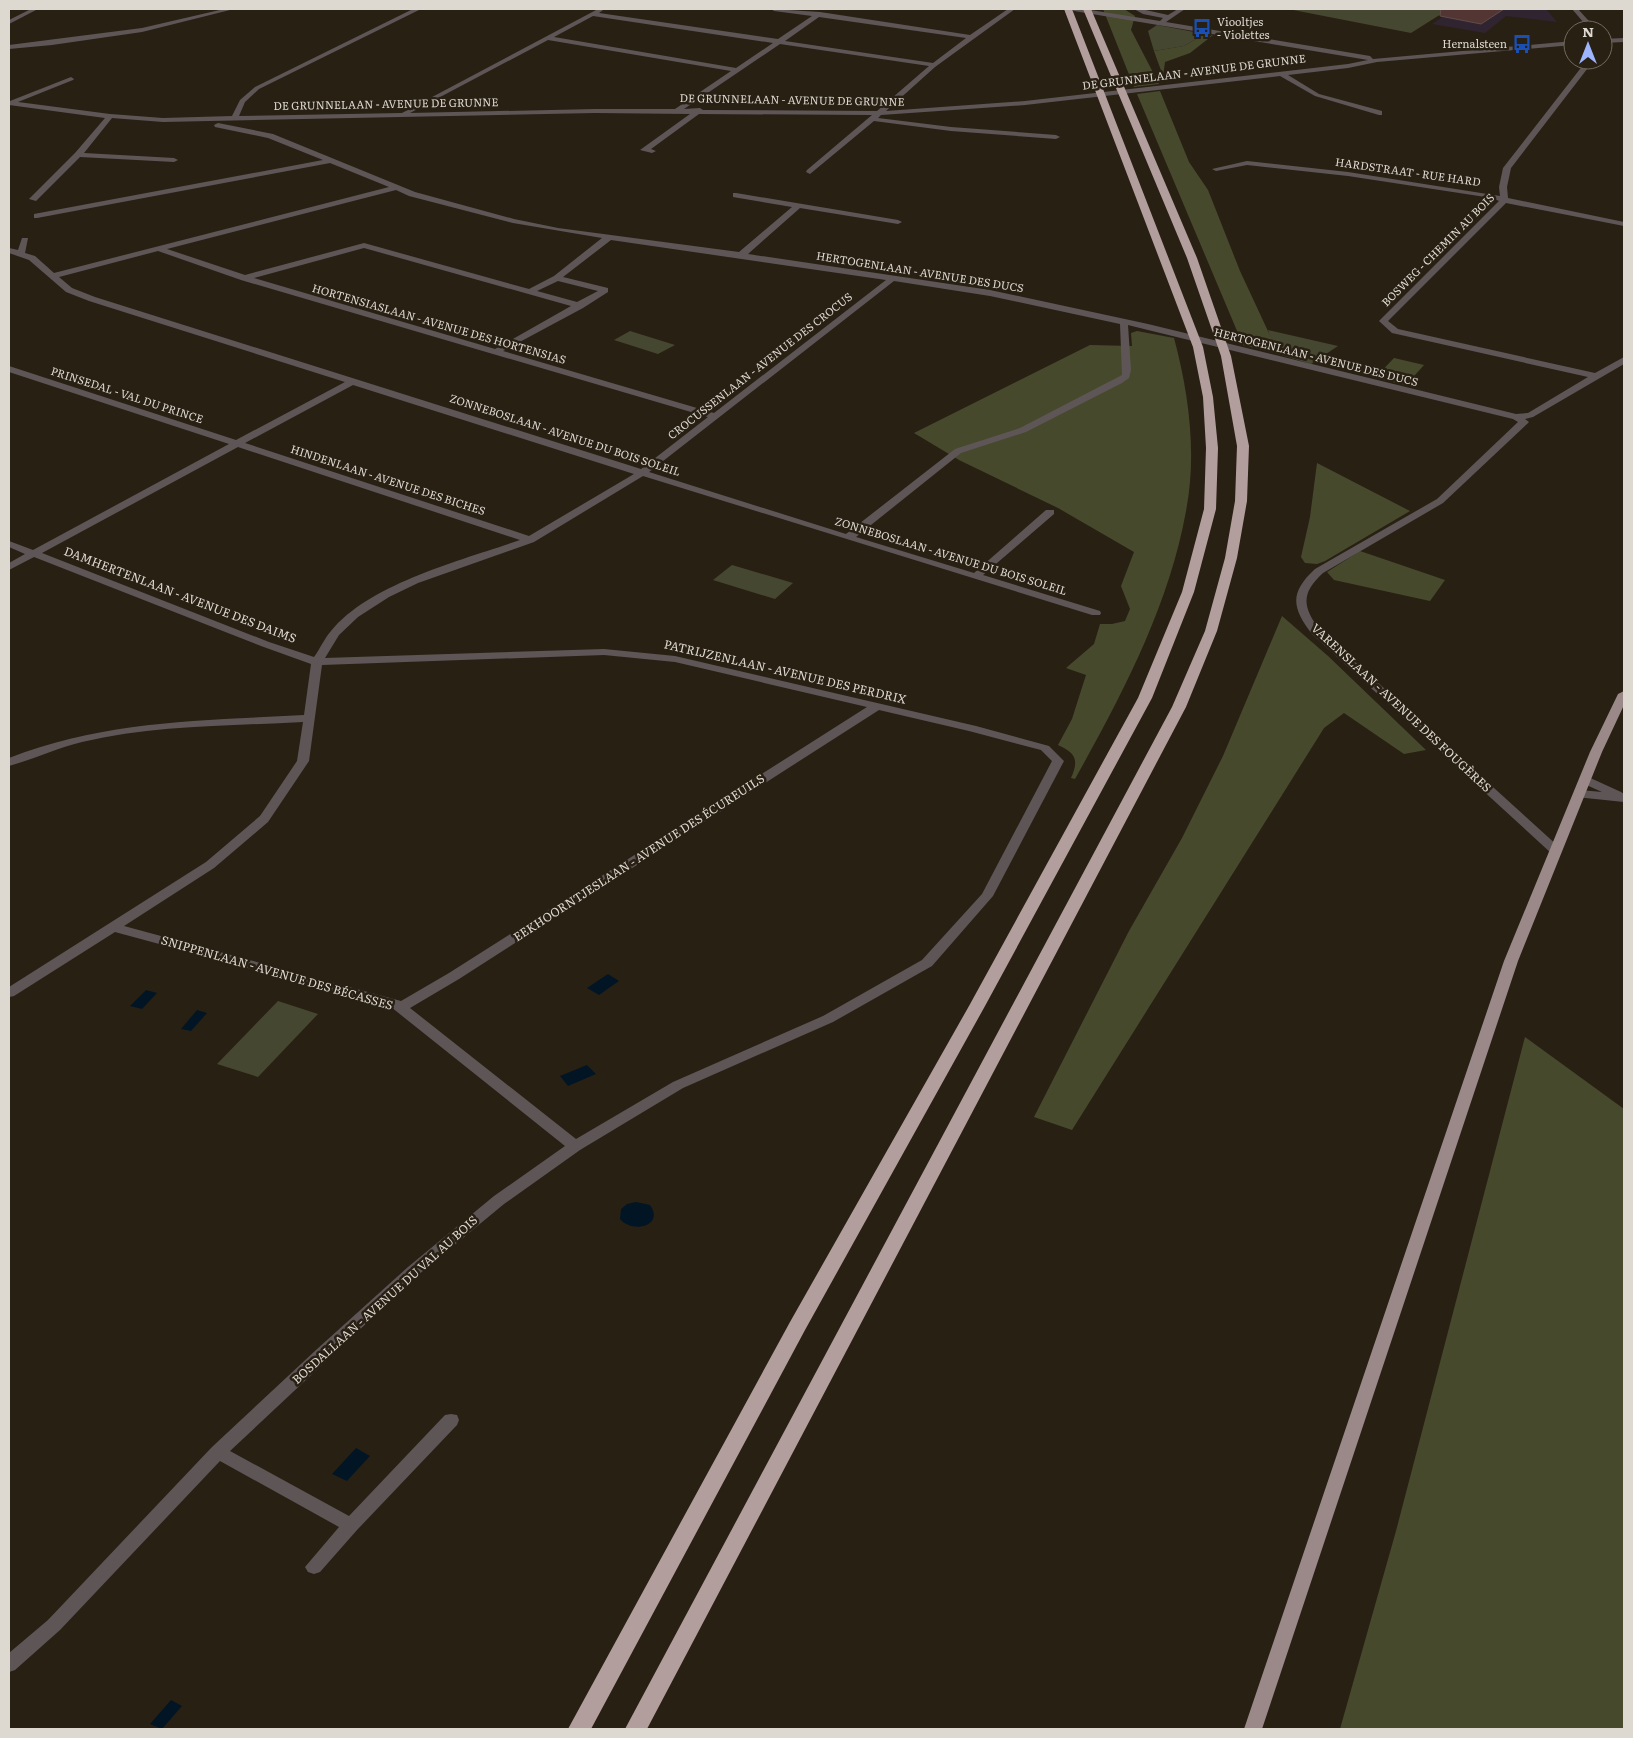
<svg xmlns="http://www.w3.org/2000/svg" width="1633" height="1738" font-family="Literata,serif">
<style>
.education{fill:#312431}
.green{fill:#464731}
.forest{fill:#47492d}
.water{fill:#021525}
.building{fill:#533633;stroke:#604d4b}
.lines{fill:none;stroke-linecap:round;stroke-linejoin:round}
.minor{fill:#5e5656;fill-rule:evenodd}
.major{fill:#9b8989;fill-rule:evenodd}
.highway{fill:#b39e9e;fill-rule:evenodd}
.labels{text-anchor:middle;stroke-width:5;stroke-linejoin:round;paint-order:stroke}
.far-poi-label{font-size:11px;fill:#ddd8d0;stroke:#292014;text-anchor:start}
.far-street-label{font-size:11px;fill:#ddd8d0;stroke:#292014}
.street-label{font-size:12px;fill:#ddd8d0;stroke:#292014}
</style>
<rect width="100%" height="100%" fill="#292014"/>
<path class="education" d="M1455 9H1546L1557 22 1506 16 1485 33 1432 24Z"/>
<g class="green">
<path d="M1288 9H1449L1411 33Z"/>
<path d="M1157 25 1205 34 1184 46 1154 51 1148 31Z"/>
<path d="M1268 330 1338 346 1311 364 1275 353Z"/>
<path d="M630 331 675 345 658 354 614 340Z"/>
<path d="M732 565 793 583 775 599 713 580Z"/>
<path d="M278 1001 318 1014 258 1077 217 1064Z"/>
</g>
<g class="forest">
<path d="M1103 9H1124L1135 16 1131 30 1159 84 1134 87Z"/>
<path d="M1205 34 1213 35 1190 53 1165 62 1163 76 1154 51 1184 46Z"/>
<path d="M1160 91 1189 162 1208 190 1240 271 1273 342 1275 353 1243 345 1137 94Z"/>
<path d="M1137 331 1174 338C1189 394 1197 454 1186 511 1169 606 1122 695 1075 779L1071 778C1079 760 1076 753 1058 745L1072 719 1086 675 1066 668 1094 644 1100 624H1112L1125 621 1130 609 1121 586 1134 552 1058 508 959 460 914 433 1090 345 1132 346 1131 333Z"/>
<path d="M1394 358 1424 365 1406 385 1375 378Z"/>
<path d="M1317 463 1410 511 1325 561 1317 564 1305 563 1301 557 1310 517Z"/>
<path d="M1360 551 1445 580 1430 601 1334 580 1327 572Z"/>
<path d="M1282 616 1328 656 1426 750 1404 754 1344 713 1324 728 1072 1130 1034 1117 1129 931 1182 838 1223 756Z"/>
<path d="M1525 1037 1624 1109V1729H1340L1396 1531Z"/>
</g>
<g class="water">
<path d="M608 974 619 981 599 995 587 988Z"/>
<path d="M146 990 157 993 142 1009 130 1006Z"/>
<path d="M197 1010 207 1013 191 1031 181 1029Z"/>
<path d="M587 1065 596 1074 568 1086 560 1076Z"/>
<path d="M636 1202 650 1205C665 1226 632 1234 620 1219L621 1209 627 1204Z"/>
<path d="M356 1448 370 1456 347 1481 332 1474Z"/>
<path d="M171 1700 182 1706 162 1729 150 1724Z"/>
</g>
<path class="building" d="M1441 9H1504L1481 24 1440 16Z"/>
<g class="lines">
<g class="minor">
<path d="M31 9H38L9 24V20Z"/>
<path d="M224 9H234L142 32 52 45 9 49V45L142 28Z"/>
<path d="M413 9H421L259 89 245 102 239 116 402 113 598 9 603 10 599 13 778 39 812 16 774 11 771 9 820 12 970 35 1008 9H1015L935 67 886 111 1025 101 1348 64 1368 60 1074 11 1071 9H1084L1160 21 1163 18 1143 14 1134 9H1141L1168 15 1178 9H1185L1166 22 1370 56 1373 59 1573 41V45L1377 62 1348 68 1288 75 1319 94 1382 111V115H1379L1315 96 1280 76 1025 105 881 115 878 118 951 127 1056 135 1060 137 1056 139 951 131 874 121 810 174 806 172 807 170 872 115 699 114 651 149 656 151 652 153 640 150 690 114 595 113 163 122 112 118 84 153 174 158 178 160 174 162 80 157 36 201 29 199 75 153 105 118 9 105 10 101 71 77 74 79 73 80 18 102 110 114 163 118 232 116 240 100 255 87ZM593 16 773 43 736 68 554 37ZM819 17 966 38 933 63 785 41ZM548 40 731 71 675 109H595L410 113ZM780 44 929 66 877 111 703 110 700 108 684 109Z"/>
<path d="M1572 9H1578L1597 30H1590Z"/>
<path d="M1624 38V42L1603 43V39Z"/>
<path d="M1587 60H1594L1511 168 1507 187 1508 198 1624 222V226L1506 203 1388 321 1398 329 1595 373 1624 357V364L1533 417 1525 419 1529 422 1527 424 1443 503 1323 573C1301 593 1302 607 1320 630L1559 847 1561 850 1559 853H1551L1312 634C1292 608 1289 593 1315 569L1437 499 1518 422 1513 419 1148 330 1128 325 1131 370 1129 378 1122 383 1026 432 961 453 856 537 974 573 1046 510H1054V514L983 575 1100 611 1101 613 1100 615H1092L643 476 534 542 418 583 389 597 358 617 339 635 325 658 604 649 675 656 976 726 1049 746 1064 761 993 896 932 966 833 1022 683 1088 580 1150 504 1204 418 1275 230 1451 349 1516 445 1415 451 1414 457 1415 459 1420 457 1425 357 1530 320 1572 314 1574 308 1572 305 1567 339 1527 220 1461 60 1630 15 1670 9 1672V1653L48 1620 212 1447 316 1350 408 1267 494 1196 565 1146 391 1007 115 932 14 996 9 997V987L206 862 260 816 297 761 303 722C229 726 154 725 82 742 57 748 34 759 9 766V758C107 720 201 721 304 715L311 664 261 646 34 557 9 570V563L25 554 9 547V541L33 550 229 444 9 372V366L236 440 345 382 89 301 66 292 29 260 9 253V248L18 250 22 238H28L25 253 35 256 54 273 389 187 330 163 37 218H34V214L323 160 268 138 215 127 214 125 218 123 273 134 415 192 514 219 558 228 739 252 792 207 733 197V193H736L898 220 902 222 898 224 800 208 748 254 990 290 1148 324 1516 414 1528 413 1588 377 1392 333 1379 321 1499 201 1492 198 1348 176 1247 165 1216 171 1212 169 1247 161 1348 172 1500 196 1499 187 1503 168ZM396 190 409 196 513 223 602 238 554 276 529 289 364 243 245 275 167 249ZM611 240 886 280 714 413 503 351 583 308 608 292V288L563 277ZM364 248 571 306 495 349 254 278ZM158 251 241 280 708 417 641 469 95 297 72 288 59 277ZM558 281 598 291 577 302 537 291ZM894 281 990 296 1120 324 1122 375 1020 428 955 449 846 534 649 472ZM353 385 634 474 529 536 245 443ZM238 447 520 540C463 560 370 583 331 631 324 639 320 649 314 657L269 642 42 553ZM604 655 675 662 867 707 449 973 401 1001 124 926 214 868 268 822 309 761 322 665ZM879 710 969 731 1041 750 1052 761 982 894 922 960 823 1016 673 1082 576 1139 410 1008 459 979Z"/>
<path d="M1586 776 1621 792 1624 794V802L1576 797 1574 794 1580 790 1602 792 1582 783 1580 780Z"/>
</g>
<path class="major" d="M1624 691V705L1602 752 1518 961 1262 1729H1244L1504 961 1590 752 1618 694Z"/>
<g class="highway">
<path d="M1064 9H1072L1203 347 1213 397 1218 448 1216 509 1194 592 1152 698 985 1006 805 1330 591 1729H568L790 1322 969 1006 1138 698 1182 592 1204 509 1206 448 1203 397 1193 347Z"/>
<path d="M1083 9H1091L1197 258 1231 356 1249 446 1247 501 1237 558 1217 631 1186 707 647 1729H625L1172 707 1205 631 1225 558 1235 501 1237 446 1221 356 1187 258Z"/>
</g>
</g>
<defs>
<g id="bus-bare" transform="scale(1.5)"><path d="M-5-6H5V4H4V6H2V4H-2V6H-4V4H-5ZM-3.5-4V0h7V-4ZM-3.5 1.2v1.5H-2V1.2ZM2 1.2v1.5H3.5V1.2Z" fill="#1a4fb4" stroke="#292014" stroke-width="2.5" paint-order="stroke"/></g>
</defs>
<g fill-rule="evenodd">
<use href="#bus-bare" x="1202" y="28"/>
<use href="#bus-bare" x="1522" y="44"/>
</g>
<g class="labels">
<g class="far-poi-label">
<text x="1217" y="26">Viooltjes<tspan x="1217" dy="13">- Violettes</tspan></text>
<text x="1507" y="48" text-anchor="end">Hernalsteen</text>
</g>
<g class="far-street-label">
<text transform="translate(1194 72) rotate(-7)" y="4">DE GRUNNELAAN - AVENUE DE GRUNNE</text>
<text transform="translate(792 100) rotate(1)" y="4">DE GRUNNELAAN - AVENUE DE GRUNNE</text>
<text transform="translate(386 104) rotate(-1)" y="4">DE GRUNNELAAN - AVENUE DE GRUNNE</text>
<text transform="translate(1408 172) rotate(8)" y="4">HARDSTRAAT - RUE HARD</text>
<text transform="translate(1438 250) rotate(-45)" y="4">BOSWEG - CHEMIN AU BOIS</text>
<text transform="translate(920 272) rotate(9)" y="4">HERTOGENLAAN - AVENUE DES DUCS</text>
<text transform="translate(439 324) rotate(16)" y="4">HORTENSIASLAAN - AVENUE DES HORTENSIAS</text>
<text transform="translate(1316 357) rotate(14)" y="4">HERTOGENLAAN - AVENUE DES DUCS</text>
<text transform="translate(760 366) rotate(-38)" y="4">CROCUSSENLAAN - AVENUE DES CROCUS</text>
<text transform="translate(127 395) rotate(18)" y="4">PRINSEDAL - VAL DU PRINCE</text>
<text transform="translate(565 435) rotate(18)" y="4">ZONNEBOSLAAN - AVENUE DU BOIS SOLEIL</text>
<text transform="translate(388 480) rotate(18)" y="4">HINDENLAAN - AVENUE DES BICHES</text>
<text transform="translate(951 556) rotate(17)" y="4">ZONNEBOSLAAN - AVENUE DU BOIS SOLEIL</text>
</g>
<g class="street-label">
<text transform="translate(180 595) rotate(21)" y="4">DAMHERTENLAAN - AVENUE DES DAIMS</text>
<text transform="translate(785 672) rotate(13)" y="4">PATRIJZENLAAN - AVENUE DES PERDRIX</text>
<text transform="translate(1401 708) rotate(43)" y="4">VARENSLAAN - AVENUE DES FOUGÈRES</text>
<text transform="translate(639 858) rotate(-33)" y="4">EEKHOORNTJESLAAN - AVENUE DES ÉCUREUILS</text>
<text transform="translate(277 973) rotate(16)" y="4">SNIPPENLAAN - AVENUE DES BÉCASSES</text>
<text transform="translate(385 1300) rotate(-42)" y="4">BOSDALLAAN - AVENUE DU VAL AU BOIS</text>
</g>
</g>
<rect width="1633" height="1738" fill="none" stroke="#ddd8d0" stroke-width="20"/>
<g transform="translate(1588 45)"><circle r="24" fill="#292014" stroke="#716a5f"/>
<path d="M0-4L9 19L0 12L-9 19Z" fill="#9eb4fd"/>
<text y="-8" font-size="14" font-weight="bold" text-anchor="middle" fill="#ddd8d0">N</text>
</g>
</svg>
